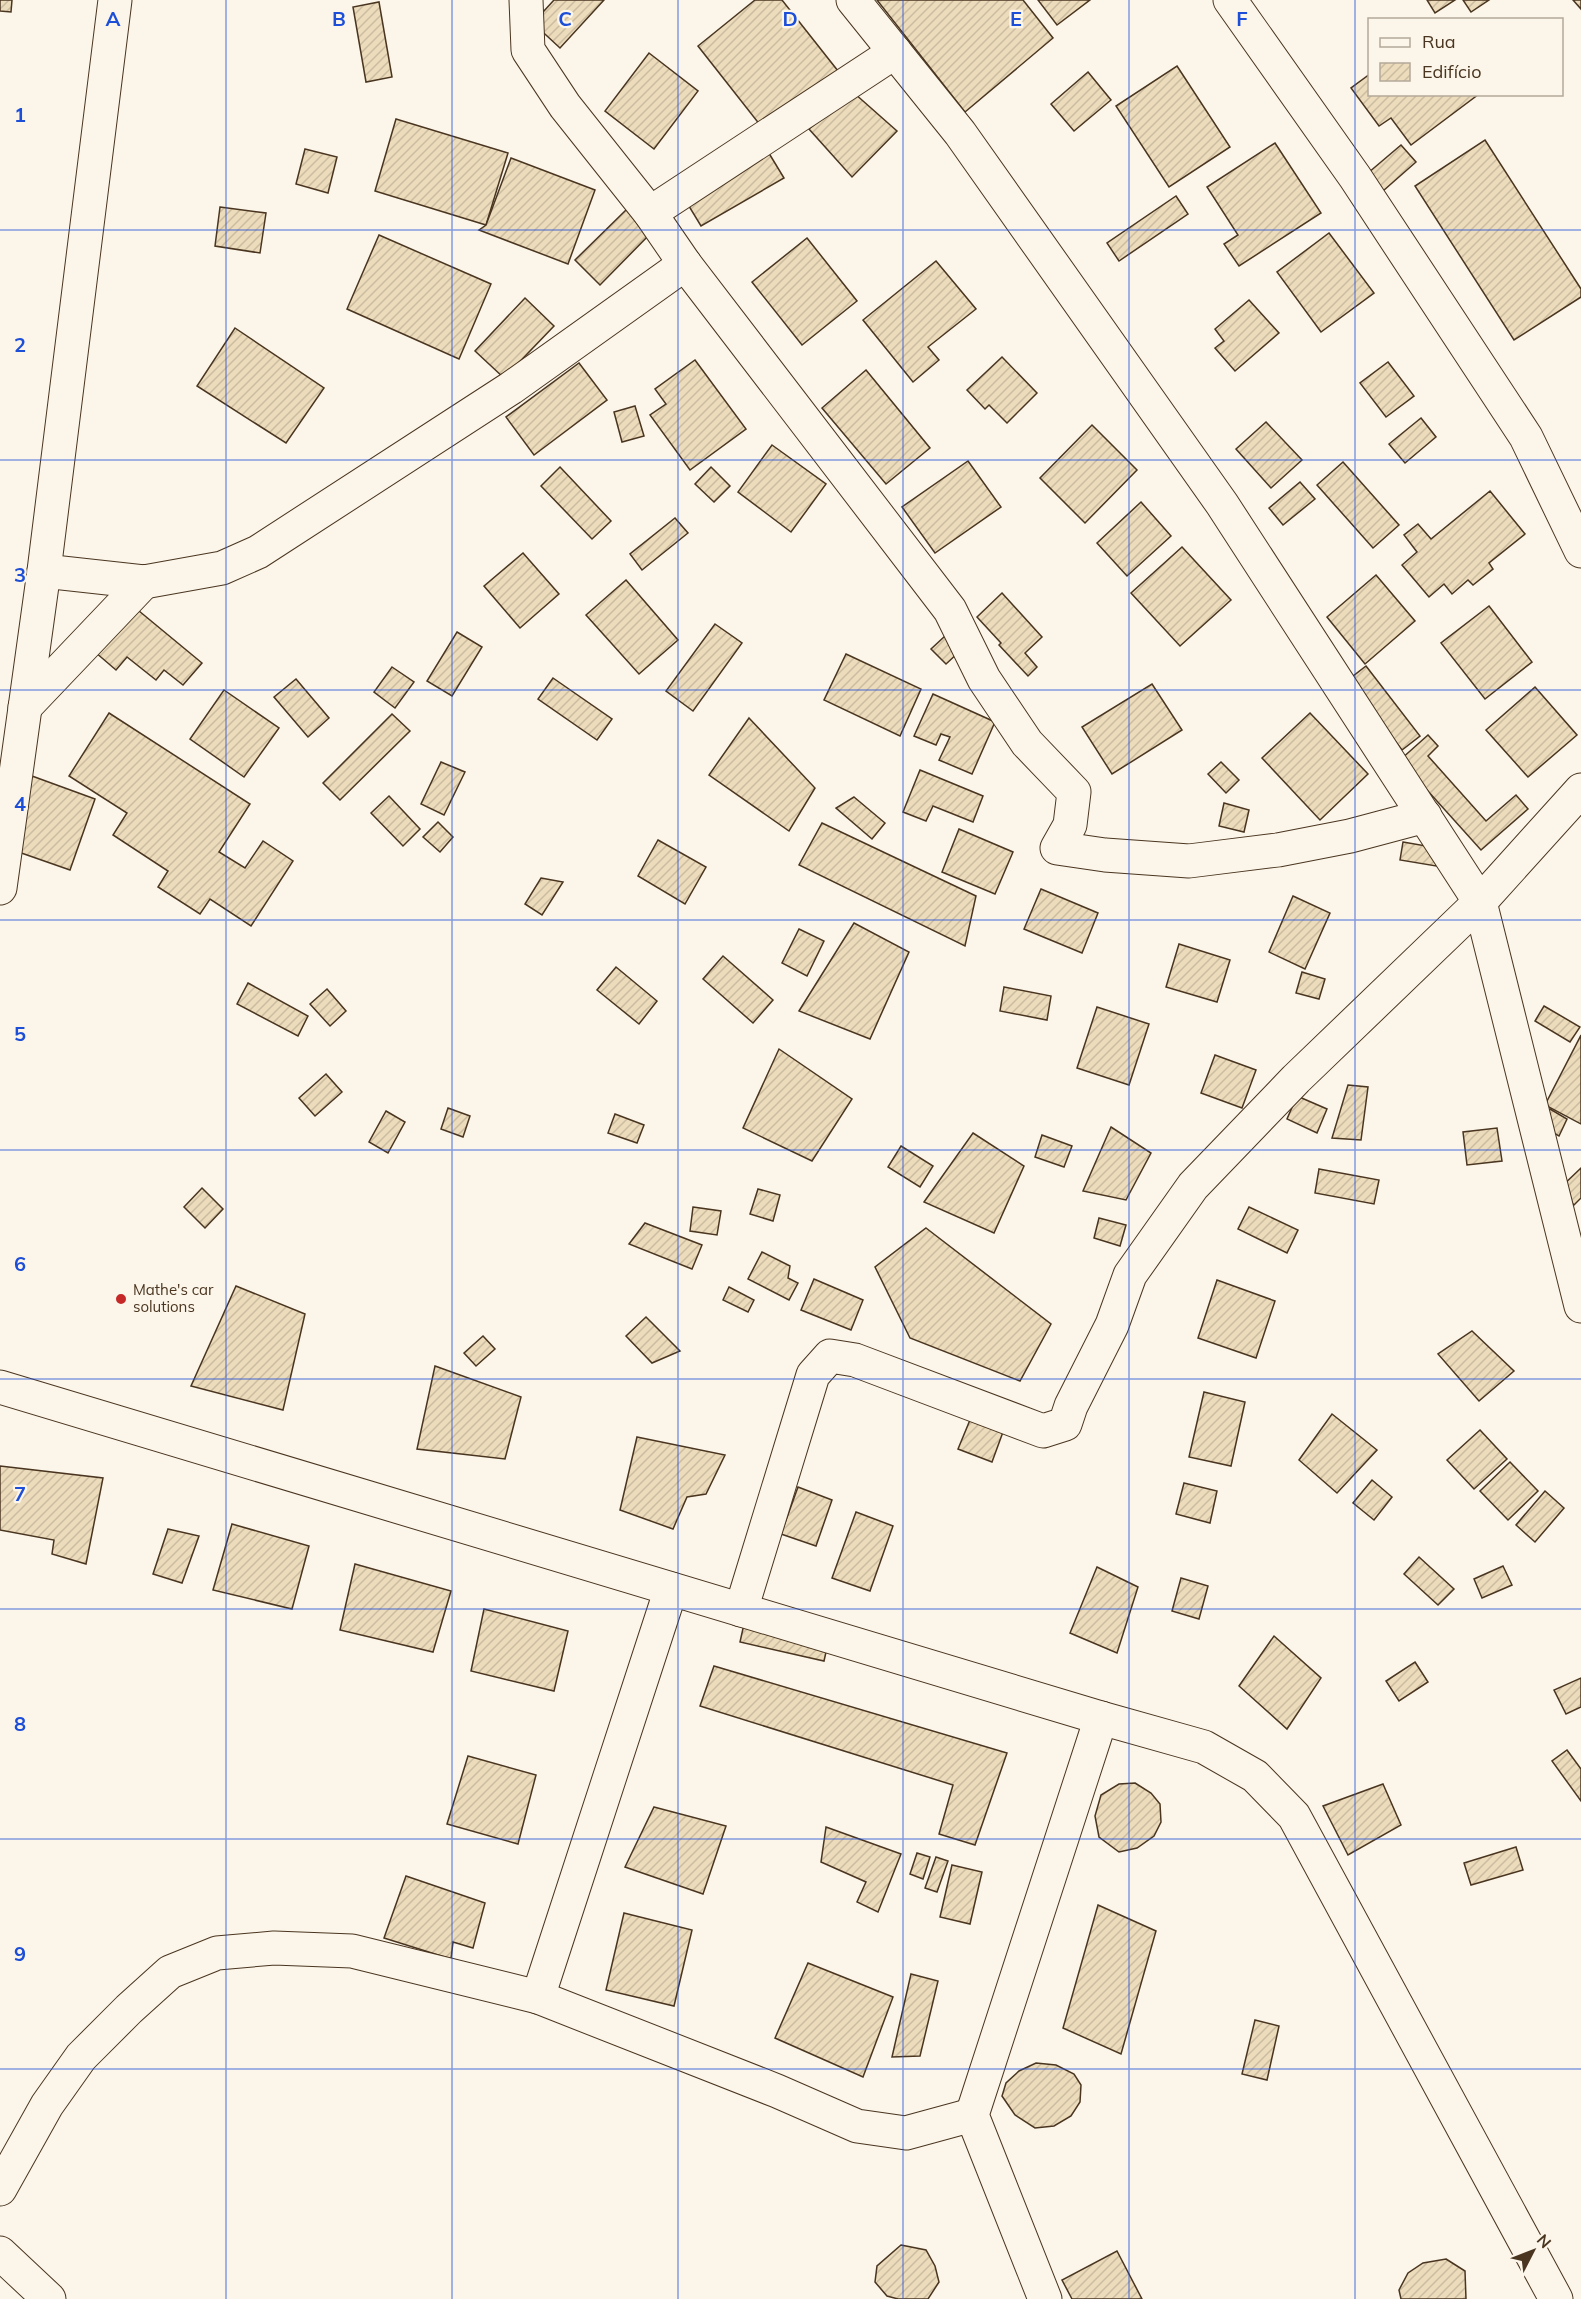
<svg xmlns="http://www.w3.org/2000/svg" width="1581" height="2299" font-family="Mulish,sans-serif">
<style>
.building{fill:url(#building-hatch);stroke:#4a3520;stroke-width:1.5}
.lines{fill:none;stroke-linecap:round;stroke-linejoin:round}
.minor-casing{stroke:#4a3520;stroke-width:35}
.tertiary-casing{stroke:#4a3520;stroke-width:35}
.minor{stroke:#fbf6e9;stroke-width:33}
.tertiary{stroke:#fbf6e9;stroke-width:33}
.grid{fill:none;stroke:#1d4ed8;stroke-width:1.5;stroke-opacity:0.55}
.poi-dot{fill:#c62828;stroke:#fbf6e9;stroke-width:2}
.labels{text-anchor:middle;stroke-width:4.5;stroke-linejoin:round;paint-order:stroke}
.poi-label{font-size:15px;fill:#4a3520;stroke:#fbf6e9;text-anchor:start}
.grid-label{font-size:20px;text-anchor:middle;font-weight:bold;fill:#1d4ed8;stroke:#fbf6e9;stroke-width:4.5;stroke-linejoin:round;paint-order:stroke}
</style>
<defs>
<pattern id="building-hatch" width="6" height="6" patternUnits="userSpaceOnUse" patternTransform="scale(1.5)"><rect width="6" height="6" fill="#ecdcbc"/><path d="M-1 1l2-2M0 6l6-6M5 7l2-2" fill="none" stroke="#ccbda1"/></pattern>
</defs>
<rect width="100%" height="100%" fill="#fbf6e9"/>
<g class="building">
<path d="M0 0H12L11 12 0 11Z"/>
<path d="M554 0H604L560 48 533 23Z"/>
<path d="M755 0H782L838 71 764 130 698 46Z"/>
<path d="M877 0H1023L1053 38 965 112Z"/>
<path d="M1038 0H1090L1057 25Z"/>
<path d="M1427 0H1455L1435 13Z"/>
<path d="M1463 0H1489L1471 12Z"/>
<path d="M1573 0H1581V9Z"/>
<path d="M379 2 392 77 366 82 353 7Z"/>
<path d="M649 53 698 91 654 149 605 111Z"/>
<path d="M1177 66 1230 147 1169 187 1116 106Z"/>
<path d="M1088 72 1111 100 1074 131 1051 104Z"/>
<path d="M1370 74V94H1479L1411 145 1391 118 1379 126 1351 88Z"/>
<path d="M854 93 897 131 852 177 809 129Z"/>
<path d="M396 119 508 153 486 225 375 191Z"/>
<path d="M1485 140 1581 289V297L1514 340 1415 186Z"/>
<path d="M1275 143 1321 213 1239 266 1224 244 1238 235 1207 187Z"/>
<path d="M1401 145 1416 162 1383 191 1368 173Z"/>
<path d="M305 149 337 157 328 193 296 184Z"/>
<path d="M767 150 784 178 701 226 684 198Z"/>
<path d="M511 158 595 190 568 264 479 230 486 225Z"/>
<path d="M1176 196 1188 214 1119 261 1107 243Z"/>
<path d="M220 207 266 213 260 253 215 246Z"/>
<path d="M627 209 651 233 600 285 575 260Z"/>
<path d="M1329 233 1374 293 1321 332 1277 272Z"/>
<path d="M379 235 491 284 459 359 347 309Z"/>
<path d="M807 238 857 301 802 345 752 282Z"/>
<path d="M936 261 976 309 928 347 939 360 913 382 863 320Z"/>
<path d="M525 298 554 326 504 378 475 351Z"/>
<path d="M1249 300 1279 333 1235 371 1215 348 1224 341 1215 329Z"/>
<path d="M235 328 324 388 286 443 197 386Z"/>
<path d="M1002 357 1037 393 1007 423 989 405 985 409 967 390Z"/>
<path d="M695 360 746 429 690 470 650 415 666 404 655 389Z"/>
<path d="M1388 362 1414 396 1386 417 1360 383Z"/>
<path d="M579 363 607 400 534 455 506 417Z"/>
<path d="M866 370 930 448 886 484 822 408Z"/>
<path d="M635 406 644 436 622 442 614 412Z"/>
<path d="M1421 418 1436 437 1405 463 1389 444Z"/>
<path d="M1266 422 1302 460 1271 488 1236 449Z"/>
<path d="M1092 425 1137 470 1085 523 1040 478Z"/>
<path d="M772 445 826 484 791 532 738 492Z"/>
<path d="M968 461 1001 507 935 553 902 507Z"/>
<path d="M1343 462 1399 525 1373 548 1317 485Z"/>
<path d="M560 467 611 521 592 539 541 486Z"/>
<path d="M711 467 730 486 714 502 695 484Z"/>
<path d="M1300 482 1315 499 1283 525 1269 508Z"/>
<path d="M1490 491 1525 534 1489 563 1493 569 1473 585 1468 580 1452 594 1444 584 1429 597 1402 565 1417 552 1404 535 1418 524 1431 539Z"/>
<path d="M1141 502 1171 536 1127 576 1097 543Z"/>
<path d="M675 518 688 533 642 570 630 554Z"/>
<path d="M1182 547 1231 600 1180 646 1131 593Z"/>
<path d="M523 553 559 594 520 628 484 586Z"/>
<path d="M1376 575 1415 621 1365 664 1327 617Z"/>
<path d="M626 580 678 640 639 674 586 615Z"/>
<path d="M1002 593 1042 637 1025 653 1037 667 1028 676 999 645 1001 643 977 617Z"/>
<path d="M133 606 202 663 183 685 164 670 156 680 127 657 116 670 95 652Z"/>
<path d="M1489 606 1532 662 1485 699 1441 643Z"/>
<path d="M715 624 742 643 693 711 666 691Z"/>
<path d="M457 632 482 647 452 696 427 681Z"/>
<path d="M945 636 960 651 946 664 931 649Z"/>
<path d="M846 654 921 689 900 736 824 700Z"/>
<path d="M1366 666 1420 736 1402 750 1348 680Z"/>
<path d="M392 667 414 682 395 708 374 692Z"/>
<path d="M553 678 612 719 597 740 538 699Z"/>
<path d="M296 679 329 718 308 737 274 697Z"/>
<path d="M1152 684 1182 730 1112 774 1082 727Z"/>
<path d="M1535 687 1577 735 1528 777 1486 730Z"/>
<path d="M224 690 279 728 244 777 190 739Z"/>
<path d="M933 694 995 722 972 774 939 760 950 737 941 734 936 745 914 736Z"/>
<path d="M109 713 250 804 219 852 245 868 263 841 293 861 251 926 210 899 200 914 158 887 168 871 113 835 127 813 69 776Z"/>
<path d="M1310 713 1368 774 1320 820 1262 758Z"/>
<path d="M392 714 410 731 340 800 323 783Z"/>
<path d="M749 718 815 788 789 831 709 775Z"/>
<path d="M1428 735 1438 746 1428 756 1486 821 1516 795 1528 809 1481 850 1400 760Z"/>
<path d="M441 762 465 772 444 815 421 804Z"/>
<path d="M1221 762 1239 780 1226 793 1208 774Z"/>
<path d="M920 770 983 796 973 822 933 806 926 821 903 812Z"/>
<path d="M32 776 95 799 70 870 7 848Z"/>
<path d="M389 796 420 829 403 846 371 813Z"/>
<path d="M854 797 885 823 872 839 836 808Z"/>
<path d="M1224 803 1249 810 1244 832 1219 826Z"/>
<path d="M438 822 453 837 440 852 423 837Z"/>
<path d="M822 823 976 896 965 946 799 865Z"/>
<path d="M959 829 1013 852 995 894 942 872Z"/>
<path d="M658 840 706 867 685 904 638 876Z"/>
<path d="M1403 842 1438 848 1436 866 1400 860Z"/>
<path d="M541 878 563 882 542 915 525 904Z"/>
<path d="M1041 889 1098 913 1082 953 1024 929Z"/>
<path d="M1293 896 1330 913 1305 969 1269 952Z"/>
<path d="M854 923 909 952 870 1039 799 1011Z"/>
<path d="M799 929 824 941 807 976 782 963Z"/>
<path d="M1179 944 1230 960 1217 1002 1166 987Z"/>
<path d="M723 956 773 1000 753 1023 703 979Z"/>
<path d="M616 967 657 1001 639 1024 597 990Z"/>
<path d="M1302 972 1325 979 1319 999 1296 993Z"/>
<path d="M248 983 308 1016 298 1036 237 1004Z"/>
<path d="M1004 987 1051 996 1047 1020 1000 1011Z"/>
<path d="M327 989 346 1011 330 1026 310 1004Z"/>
<path d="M1544 1006 1580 1027 1570 1042 1535 1021Z"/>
<path d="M1097 1007 1149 1024 1129 1085 1077 1068Z"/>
<path d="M1581 1035V1124L1545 1105Z"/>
<path d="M779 1049 852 1099 812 1161 743 1128Z"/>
<path d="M1215 1055 1256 1070 1242 1108 1201 1093Z"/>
<path d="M326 1074 342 1092 315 1116 299 1098Z"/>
<path d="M1348 1085 1368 1087 1361 1140 1332 1138Z"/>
<path d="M1297 1096 1327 1109 1317 1133 1287 1119Z"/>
<path d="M448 1108 470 1116 463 1137 441 1129Z"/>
<path d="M1550 1109 1567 1119 1559 1136 1541 1126Z"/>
<path d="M386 1111 405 1122 388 1153 369 1142Z"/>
<path d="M615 1114 644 1125 637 1143 608 1133Z"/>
<path d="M1111 1127 1151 1153 1126 1200 1083 1191Z"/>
<path d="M1497 1128 1502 1161 1467 1165 1463 1132Z"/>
<path d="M973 1133 1024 1166 994 1233 924 1202Z"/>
<path d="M1042 1135 1072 1146 1064 1167 1035 1157Z"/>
<path d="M901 1146 933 1166 920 1187 888 1167Z"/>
<path d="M1581 1168V1198L1574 1205 1559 1189Z"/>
<path d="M1319 1169 1379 1180 1374 1204 1315 1193Z"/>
<path d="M202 1188 223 1209 205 1228 184 1207Z"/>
<path d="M758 1189 780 1195 773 1221 750 1214Z"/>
<path d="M693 1207 721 1211 717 1235 690 1231Z"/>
<path d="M1249 1207 1298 1230 1287 1253 1238 1229Z"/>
<path d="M1099 1218 1126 1225 1120 1246 1094 1238Z"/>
<path d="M645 1223 702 1245 692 1269 629 1244Z"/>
<path d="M926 1228 1051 1324 1020 1381 910 1338 875 1267Z"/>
<path d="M762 1252 790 1266 788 1278 798 1283 789 1300 748 1279Z"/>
<path d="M814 1279 863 1300 851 1330 801 1310Z"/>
<path d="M1217 1280 1275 1301 1256 1358 1198 1338Z"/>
<path d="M236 1286 305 1314 283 1410 191 1386Z"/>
<path d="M729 1287 754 1300 748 1312 723 1300Z"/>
<path d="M646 1317 680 1351 652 1363 626 1336Z"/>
<path d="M1472 1331 1514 1371 1479 1401 1438 1354Z"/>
<path d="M483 1336 495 1349 476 1366 464 1353Z"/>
<path d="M435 1366 521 1397 505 1459 417 1449Z"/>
<path d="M1204 1392 1245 1402 1231 1466 1189 1457Z"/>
<path d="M1332 1414 1377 1450 1337 1493 1299 1460Z"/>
<path d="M970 1420 1003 1432 992 1462 958 1449Z"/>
<path d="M1480 1430 1507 1459 1474 1489 1447 1460Z"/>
<path d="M637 1437 725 1455 706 1494 687 1497 673 1529 620 1510Z"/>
<path d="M1510 1462 1538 1491 1508 1520 1480 1491Z"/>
<path d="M0 1466 103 1478 86 1564 52 1554 54 1540 0 1530Z"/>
<path d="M1372 1480 1392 1497 1374 1520 1353 1503Z"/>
<path d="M1184 1483 1217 1491 1210 1523 1176 1514Z"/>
<path d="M798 1487 832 1500 816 1546 781 1534Z"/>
<path d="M1545 1491 1564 1508 1535 1542 1516 1525Z"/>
<path d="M856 1512 893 1526 870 1591 832 1578Z"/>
<path d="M232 1524 309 1546 292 1609 213 1590Z"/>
<path d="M168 1529 199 1536 182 1583 153 1574Z"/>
<path d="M1419 1557 1454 1589 1438 1605 1404 1574Z"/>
<path d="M355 1564 451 1591 433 1652 340 1630Z"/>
<path d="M1503 1566 1512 1585 1482 1598 1474 1579Z"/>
<path d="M1097 1567 1138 1587 1117 1653 1070 1633Z"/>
<path d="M1181 1578 1208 1586 1199 1619 1172 1611Z"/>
<path d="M484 1609 568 1631 554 1691 471 1671Z"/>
<path d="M744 1624 828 1643 824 1661 740 1642Z"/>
<path d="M1274 1636 1321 1678 1287 1729 1239 1686Z"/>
<path d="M1415 1662 1428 1682 1399 1701 1386 1681Z"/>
<path d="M714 1666 1007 1753 975 1845 939 1834 953 1785 700 1706Z"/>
<path d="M1581 1678V1707L1566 1714 1554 1690Z"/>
<path d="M1567 1750 1581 1769V1801L1552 1761Z"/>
<path d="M468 1756 536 1775 518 1844 447 1824Z"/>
<path d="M1135 1783 1151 1793 1160 1804 1161 1822 1154 1836 1137 1848 1119 1852 1099 1837 1095 1816 1101 1795 1119 1784Z"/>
<path d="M1383 1784 1401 1825 1348 1855 1323 1806Z"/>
<path d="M654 1807 726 1826 703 1894 625 1867Z"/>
<path d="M826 1827 901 1854 878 1912 857 1902 866 1882 821 1862Z"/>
<path d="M1516 1847 1523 1870 1471 1885 1464 1863Z"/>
<path d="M917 1853 930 1857 923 1879 910 1874Z"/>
<path d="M936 1857 948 1861 937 1892 925 1888Z"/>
<path d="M952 1865 982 1872 970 1924 940 1917Z"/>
<path d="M406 1876 485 1903 473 1948 453 1942 451 1959 384 1938Z"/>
<path d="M1098 1905 1156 1931 1121 2054 1063 2028Z"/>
<path d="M624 1913 692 1930 674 2006 606 1990Z"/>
<path d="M808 1963 893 1997 863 2077 775 2038Z"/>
<path d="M911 1974 938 1981 920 2056 892 2057Z"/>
<path d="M1255 2020 1279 2026 1267 2080 1242 2074Z"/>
<path d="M1036 2063 1056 2065 1074 2074 1081 2085 1080 2102 1071 2116 1054 2126 1035 2128 1015 2115 1002 2096 1006 2083 1019 2071Z"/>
<path d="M901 2245 926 2250 935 2266 939 2282 928 2299H898L887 2296 875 2282 877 2266Z"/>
<path d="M1117 2251 1142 2299H1072L1062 2280Z"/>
<path d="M1446 2259 1465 2271 1466 2299H1401L1399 2290 1408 2273 1423 2263Z"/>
</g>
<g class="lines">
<g class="minor-casing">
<g id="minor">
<path d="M526 0 528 50 565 106 650 213 685 264 950 610 984 679 1027 743 1074 792 1070 825 1057 848 1105 855 1189 861 1278 850 1350 836 1425 816"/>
<path d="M853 0 960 133 1222 504 1480 902 1581 1306"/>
<path d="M1230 0 1355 177 1526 437 1581 551"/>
<path d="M650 213 895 52"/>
<path d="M44 571 144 582 222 568 258 552 511 388 685 264"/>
<path d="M25 707 144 582"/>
<path d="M0 1387 1101 1718 1204 1747 1255 1776 1294 1816 1556 2299"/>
<path d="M741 1610 813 1375 830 1356 855 1360 1043 1431 1065 1424 1071 1406 1112 1325 1130 1275 1193 1186 1296 1079 1480 902 1581 790"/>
<path d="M538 1997 671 1589"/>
<path d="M0 2189 47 2105 81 2057 129 2009 170 1972 217 1953 274 1948 352 1951 538 1997 777 2091 857 2126 906 2133 972 2115"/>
<path d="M0 2253 49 2299"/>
<path d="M1045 2299 972 2115 1101 1718"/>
</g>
</g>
<g class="tertiary-casing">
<path id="tertiary" d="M0 888 44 571 115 0"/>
</g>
<use href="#minor" class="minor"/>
<use href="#tertiary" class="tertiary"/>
</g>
<path class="grid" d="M226 0V2299M452 0V2299M678 0V2299M903 0V2299M1129 0V2299M1355 0V2299M0 230H1581M0 460H1581M0 690H1581M0 920H1581M0 1150H1581M0 1379H1581M0 1609H1581M0 1839H1581M0 2069H1581"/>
<circle class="poi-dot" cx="121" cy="1299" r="6"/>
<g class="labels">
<g class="poi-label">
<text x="133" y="1295">Mathe's car<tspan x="133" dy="17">solutions</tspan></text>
</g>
</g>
<g class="grid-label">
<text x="113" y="26">A</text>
<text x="339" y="26">B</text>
<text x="565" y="26">C</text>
<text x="790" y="26">D</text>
<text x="1016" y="26">E</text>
<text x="1242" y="26">F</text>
<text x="20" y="122">1</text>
<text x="20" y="352">2</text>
<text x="20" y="582">3</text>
<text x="20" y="811">4</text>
<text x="20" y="1041">5</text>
<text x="20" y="1271">6</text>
<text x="20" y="1501">7</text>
<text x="20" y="1731">8</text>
<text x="20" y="1961">9</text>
</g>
<rect x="1368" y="18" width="195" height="78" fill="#fbf6e9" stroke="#b4a999" stroke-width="1.5"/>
<rect x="1380" y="38" width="30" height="9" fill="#fbf6e9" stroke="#b4a999" stroke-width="1.5"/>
<text x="1422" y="48" font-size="18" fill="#4a3520">Rua</text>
<rect x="1380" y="63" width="30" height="18" fill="url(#building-hatch)" stroke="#b4a999" stroke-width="1.5"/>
<text x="1422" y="78" font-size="18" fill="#4a3520">Edifício</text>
<g transform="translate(1533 2251) rotate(48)" stroke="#fbf6e9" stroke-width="4.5" paint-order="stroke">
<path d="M0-4.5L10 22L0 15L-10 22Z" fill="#4a3520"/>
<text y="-9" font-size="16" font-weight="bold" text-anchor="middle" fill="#4a3520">N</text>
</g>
</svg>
